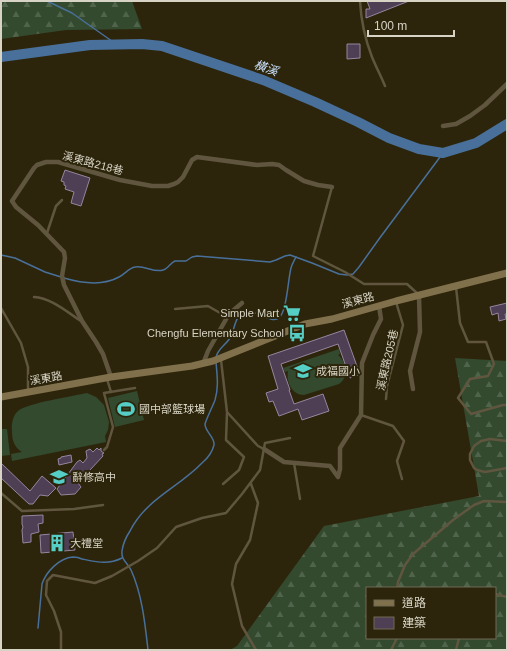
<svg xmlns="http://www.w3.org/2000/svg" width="508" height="651" font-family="Helvetica,'Noto Sans TC',sans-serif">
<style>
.grass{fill:#334a2e}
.forest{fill:url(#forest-firs);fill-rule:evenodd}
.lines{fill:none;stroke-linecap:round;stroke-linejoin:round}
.stream{stroke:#49709b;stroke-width:1.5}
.river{stroke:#49709b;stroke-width:10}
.building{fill:#4f3f55;stroke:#97859e}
.lane{stroke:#60563f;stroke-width:2.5}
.street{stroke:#60563f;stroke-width:4.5}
.secondary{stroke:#80704c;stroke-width:7}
.labels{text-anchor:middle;stroke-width:4;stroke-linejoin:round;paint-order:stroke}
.street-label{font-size:11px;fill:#d8d4c5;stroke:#2c250b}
.poi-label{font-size:11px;fill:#d8d4c5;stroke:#2c250b;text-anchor:start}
.water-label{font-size:12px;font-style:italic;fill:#cbe3fe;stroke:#2c250b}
</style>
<defs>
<pattern id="forest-firs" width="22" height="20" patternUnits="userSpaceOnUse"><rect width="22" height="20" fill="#334a2e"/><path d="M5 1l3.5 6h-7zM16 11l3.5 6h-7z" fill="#50634b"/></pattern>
</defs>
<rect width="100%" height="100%" fill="#2c250b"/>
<g class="grass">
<path d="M339 349 340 354 338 355C343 359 348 369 345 376 344 379 342 382 339 384L304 395C292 395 286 382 288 371L285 372 283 368Z"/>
<path d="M137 391 144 420 115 427 108 398Z"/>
<path d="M87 393 96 397 104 405 109 422 108 430 105 436 106 442 12 461 11 454 22 452C14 447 12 440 12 431 11 424 13 415 18 411 27 403 74 396 87 393Z"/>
<path d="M1 429H7L10 455 1 456Z"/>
</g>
<g class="forest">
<path d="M1 1H132L142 29 66 30 1 39Z"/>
<path d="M455 358 507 361V650H230L237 646 324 526 479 496ZM367 588H495V638H367Z"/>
</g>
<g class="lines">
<g class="stream">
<path d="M47 1 72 13 116 44"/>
<path d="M1 255 15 258 45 272 61 277"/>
<path d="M64 278C81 283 103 286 119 277 125 274 129 268 135 267 144 265 154 273 163 270 168 269 170 263 175 261H186L192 257 197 256 270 262 276 260 285 256 290 255 312 263 339 274 347 275 353 274 359 267 379 239 443 153"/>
<path d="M216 358C217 349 225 346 230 338 234 332 234 322 239 316 241 314 244 312 247 312 258 310 271 324 279 318 287 311 288 279 291 268 292 264 294 261 296 257"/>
<path d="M38 628 42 584C46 572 59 558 73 557 76 557 80 558 82 559 97 562 108 565 122 558"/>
<path d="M148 650C145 623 142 594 131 570 127 562 121 560 122 551 123 544 126 537 130 531 146 499 178 488 202 463 208 458 212 453 214 445 215 437 205 432 205 424 208 415 212 408 215 400 219 387 217 375 216 362"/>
</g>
<path class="river" d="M1 57 90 45 142 44 162 46 263 80 315 102 358 122 389 138 419 149 443 153 476 143 507 124"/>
</g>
<g class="building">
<path d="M367 1H409L366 18V9H370Z"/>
<path d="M347 44H360V58L347 59Z"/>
<path d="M65 170 90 178 81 206 71 203 74 192 65 189 66 186 64 185V182L61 181Z"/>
<path d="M507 303V314H505L506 319 499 321 498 313 492 315 490 307Z"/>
<path d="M344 330 358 369V375L350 378 338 344 281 364 290 390H289L294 404 323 394 329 411 302 420 298 409 279 416 273 401 269 402 266 393 278 389 268 356Z"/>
<path d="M97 448 99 450 101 448V451L104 453 102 454 103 456 78 483 81 487 75 494 61 495 57 489 77 462 80 460 83 463 87 458 86 451 90 449 93 452Z"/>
<path d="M71 455 72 462 59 465 58 459 61 458V457Z"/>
<path d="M1 463 30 491 42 476 56 488 48 496 40 495 33 504H29L1 478Z"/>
<path d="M43 515V523L38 524 39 532 31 534V542L23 543 22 530 23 527 22 524V516Z"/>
<path d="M73 532 75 550 41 553 40 535Z"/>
</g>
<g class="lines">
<g class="lane">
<path d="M360 1C361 20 365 39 372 57 376 67 381 76 385 86"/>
<path d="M332 187 313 256 345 272 364 284H407L418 294"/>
<path d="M47 233 56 206 62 200"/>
<path d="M456 287 460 323 468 342H486L494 364 488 376 470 379 458 398 471 414 503 405H507"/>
<path d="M34 297C51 298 67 312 81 321"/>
<path d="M1 308 21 343 28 367V392"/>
<path d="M175 309 208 306 227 317"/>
<path d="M221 360 227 412 258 446 264 449"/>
<path d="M107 379 111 392"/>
<path d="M386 399 387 386 403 325 396 302"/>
<path d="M361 415 393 426 404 441 397 461 402 479"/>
<path d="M507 441 490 439 481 441 474 446 470 454V460L474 468 477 470 485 472 507 468"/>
<path d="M104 450 107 447 113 427 104 393 135 388"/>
<path d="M294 463 300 499"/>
<path d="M223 484 239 470 244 457 226 440 227 413"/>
<path d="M251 484 258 503 250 540 236 564 232 584 242 626 256 650"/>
<path d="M1 493 22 511 74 509 103 505"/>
<path d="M397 588 398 582 405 565 413 554 453 520 474 505 484 501 507 502"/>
<path d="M495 594 507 597"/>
<path d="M61 650V632L54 611 46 595 47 581 53 575 95 583 112 576 138 561 157 548 176 527 202 518 226 513 242 494 260 470 265 443 290 438"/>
<path d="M391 650 397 638"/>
<path d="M456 650 459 638"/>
</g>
<g class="street">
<path d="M443 126 456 124 470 116 485 105 507 84"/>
<path d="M203 364 208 351 229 314 242 303"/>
<path d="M111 377 103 354 96 342 82 321 64 285 62 276 65 258 64 252 38 225 16 207 12 201 34 168 37 165 46 162H58L120 180 152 186H168L174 184 178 182 183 177 192 160 197 157 257 165 272 164 279 165 286 170 304 181 318 185 332 187"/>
<path d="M413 389 410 371 420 332 419 296"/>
<path d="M264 449 284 462 330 466 338 477 340 469V448L361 415 362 363 373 335 381 319 379 306"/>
</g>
<path class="secondary" d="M1 397 111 377 192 366 213 361 305 324 332 319 396 301 507 273"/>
</g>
<defs>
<g id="supermarket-bare" transform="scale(1.38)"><path d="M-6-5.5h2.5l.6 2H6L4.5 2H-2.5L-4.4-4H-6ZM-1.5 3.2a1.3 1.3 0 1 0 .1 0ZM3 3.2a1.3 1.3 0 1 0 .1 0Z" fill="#55cec5" stroke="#2c250b" stroke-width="2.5" paint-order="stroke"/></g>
<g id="bus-bare" transform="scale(1.38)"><path d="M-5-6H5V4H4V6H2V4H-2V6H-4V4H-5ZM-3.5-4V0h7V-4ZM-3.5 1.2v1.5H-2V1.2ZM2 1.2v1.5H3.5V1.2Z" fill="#55cec5" stroke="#2c250b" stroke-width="2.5" paint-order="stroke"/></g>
<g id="school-bare" transform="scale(1.38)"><path d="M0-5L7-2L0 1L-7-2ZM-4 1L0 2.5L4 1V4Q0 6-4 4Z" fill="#55cec5" stroke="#2c250b" stroke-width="2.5" paint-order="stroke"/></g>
<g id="stadium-bare" transform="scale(1.38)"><path d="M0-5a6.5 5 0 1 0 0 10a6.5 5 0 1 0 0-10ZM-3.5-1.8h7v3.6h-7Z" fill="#55cec5" stroke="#2c250b" stroke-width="2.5" paint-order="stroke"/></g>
<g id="building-bare" transform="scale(1.38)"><path d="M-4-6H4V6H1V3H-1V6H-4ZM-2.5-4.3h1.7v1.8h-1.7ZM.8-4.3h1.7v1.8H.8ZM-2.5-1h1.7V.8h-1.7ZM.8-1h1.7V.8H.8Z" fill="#55cec5" stroke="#2c250b" stroke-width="2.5" paint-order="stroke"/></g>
</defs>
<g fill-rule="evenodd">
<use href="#supermarket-bare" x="292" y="313"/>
<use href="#bus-bare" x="297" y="333"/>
<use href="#school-bare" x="303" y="371"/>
<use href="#stadium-bare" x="126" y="409"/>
<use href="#school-bare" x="59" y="477"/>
<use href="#building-bare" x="57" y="543"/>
</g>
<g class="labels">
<g class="street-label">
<text transform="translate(93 163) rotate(15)" y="4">溪東路218巷</text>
<text transform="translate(358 300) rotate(-15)" y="4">溪東路</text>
<text transform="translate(387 360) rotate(-77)" y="4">溪東路205巷</text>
<text transform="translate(46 378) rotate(-10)" y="4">溪東路</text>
</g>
<g class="poi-label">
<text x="279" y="317" text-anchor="end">Simple Mart</text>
<text x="284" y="337" text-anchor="end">Chengfu Elementary School</text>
<text x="316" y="375">成福國小</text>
<text x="139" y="413">國中部籃球場</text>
<text x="72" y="481">辭修高中</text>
<text x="70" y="547">大禮堂</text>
</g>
<g class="water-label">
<text transform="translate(266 68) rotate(20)" y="4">橫溪</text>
</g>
</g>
<rect width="508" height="651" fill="none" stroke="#d8d4c5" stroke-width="4"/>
<rect x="366" y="587" width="130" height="52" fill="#2c250b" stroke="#716b55"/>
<rect x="374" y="600" width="20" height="6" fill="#80704c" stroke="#716b55"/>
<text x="402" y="607" font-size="12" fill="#d8d4c5">道路</text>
<rect x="374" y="617" width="20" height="12" fill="#4f3f55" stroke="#716b55"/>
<text x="402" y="627" font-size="12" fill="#d8d4c5">建築</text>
<path d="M368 30v6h86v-6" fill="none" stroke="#d8d4c5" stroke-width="2"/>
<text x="374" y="30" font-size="12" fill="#d8d4c5" stroke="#2c250b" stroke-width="3" paint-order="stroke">100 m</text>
</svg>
